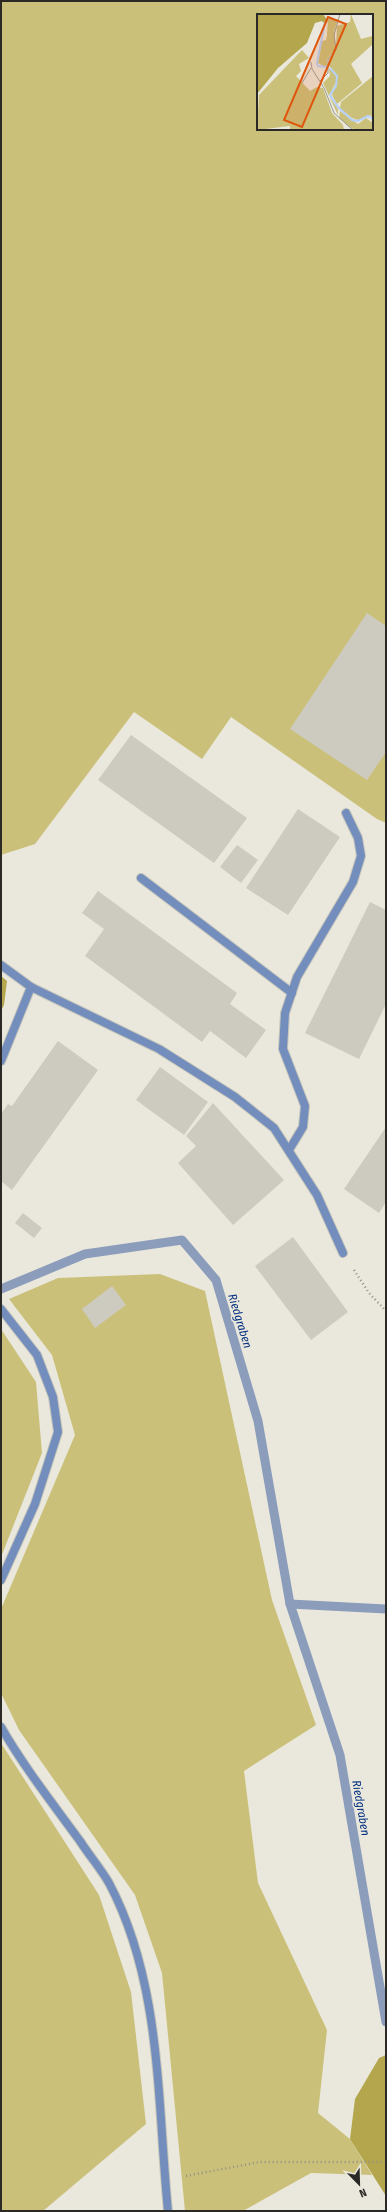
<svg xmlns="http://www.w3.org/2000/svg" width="387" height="2212" font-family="'Fira Sans Condensed',sans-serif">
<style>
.green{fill:#cbc079;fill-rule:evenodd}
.forest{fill:#b3a64c}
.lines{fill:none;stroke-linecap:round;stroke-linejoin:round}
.stream{stroke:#8c9dbb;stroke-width:9}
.building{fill:#cdcbc0}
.lane-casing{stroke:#c7c6bb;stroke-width:10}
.street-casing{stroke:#c7c6bb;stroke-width:10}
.path{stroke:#919088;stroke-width:2.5;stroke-dasharray:1 3;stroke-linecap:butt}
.lane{stroke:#738ebd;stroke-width:8}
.street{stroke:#738ebd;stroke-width:8}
.labels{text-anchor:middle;stroke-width:3;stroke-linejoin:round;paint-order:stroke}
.water-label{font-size:12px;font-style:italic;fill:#063282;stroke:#eae8dc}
.inset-river{fill:none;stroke:#b6cffb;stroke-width:2}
.inset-road{fill:none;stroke:#9d9c93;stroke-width:1}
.view{fill:#de570d;fill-opacity:0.15;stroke:#de570d;stroke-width:2}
.inset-edge{fill:none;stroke:#2a2925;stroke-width:2}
</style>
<rect width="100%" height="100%" fill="#eae8dc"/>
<g class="green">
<path d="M1 1H386V823L377 819 231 717 202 759 134 712 35 844 1 855ZM258 15H372V129H258Z"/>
<path d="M160 1274 205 1291 272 1600 316 1725 244 1771 258 1883 327 2030 318 2113 350 2139 372 2175 311 2173 243 2211H185L162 1973 135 1895 19 1730 1 1693V1609L75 1435 52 1355 9 1299 58 1278Z"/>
<path d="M1 1329 36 1382 42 1453 1 1557Z"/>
<path d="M1 1743 99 1895 131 1992 146 2124 43 2211H1Z"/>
</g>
<g class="forest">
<path d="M1 976 7 981 4 1005 1 1011Z"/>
<path d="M386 2055V2196L350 2139 355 2099 379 2058Z"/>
</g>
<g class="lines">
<g class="stream">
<path d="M1 1289 85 1254 182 1240 216 1280 258 1421 290 1604 340 1755 386 2022"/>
<path d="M290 1604 386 1609"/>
</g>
</g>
<g class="building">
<path d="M367 613 386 626V752L367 780 290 729Z"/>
<path d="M131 735 247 818 214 863 98 780Z"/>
<path d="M298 809 340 837 288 915 246 888Z"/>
<path d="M237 845 258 860 241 883 220 867Z"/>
<path d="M98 891 237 993 230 1004 266 1030 246 1058 210 1031 202 1042 85 956 104 929 82 913Z"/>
<path d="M370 902 386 910V1004L359 1059 305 1033Z"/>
<path d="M58 1041 98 1070 12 1190 1 1181V1114L8 1104 12 1106Z"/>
<path d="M160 1067 208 1102 184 1135 136 1100Z"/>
<path d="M213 1103 284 1180 233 1225 178 1163 196 1146 186 1136Z"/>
<path d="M386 1127V1202L379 1213 344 1189Z"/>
<path d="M23 1213 42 1228 34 1238 15 1223Z"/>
<path d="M293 1237 348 1312 311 1340 255 1266Z"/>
<path d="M112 1286 126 1305 95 1328 82 1309Z"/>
</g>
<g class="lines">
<g class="lane-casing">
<g id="lane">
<path d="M141 878 292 993"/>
<path d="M1 1061 31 987"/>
<path d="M289 1150 303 1127 305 1106 283 1049 285 1013 297 977 353 882 361 856 358 838 346 813"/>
<path d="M1 1309 37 1355 53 1397 58 1432 35 1504 1 1580"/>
<path d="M1 1727C24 1767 53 1804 80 1841 89 1855 101 1869 109 1883 162 1983 157 2101 168 2211"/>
</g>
</g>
<g class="street-casing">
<path id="street" d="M1 965 31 987 159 1049 235 1097 274 1128 317 1195 343 1253"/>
</g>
<g class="path">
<path d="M354 1270 369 1293 386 1311"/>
<path d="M186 2176 260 2162H386"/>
</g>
<use href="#lane" class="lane"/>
<use href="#street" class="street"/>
</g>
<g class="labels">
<g class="water-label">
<text transform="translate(240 1321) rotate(73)" y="4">Riedgraben</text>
<text transform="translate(361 1808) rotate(80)" y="4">Riedgraben</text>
</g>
</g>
<g transform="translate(257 14)">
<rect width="116" height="116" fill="#eae8dc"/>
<path d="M94 0 104 25 115 22 116 30 94 50 105 69 80 90 75 81 81 62 72 52V45L79 36 80 12 93 8ZM71 5H81L77 18 79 35 70 45V53H68L61 49 65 27 69 26 70 21ZM45 36 52 44 42 50 44 57 39 62 53 77 60 73 66 74 75 99 86 111 87 116H33V112L0 116 2 81ZM72 54 78 59 80 66 72 82 81 95V101L66 69 73 62ZM116 62V104L113 101 101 106 95 104 83 94 84 88ZM83 97 101 110 109 104 116 109V116H98L91 112 82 104Z" fill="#cbc079"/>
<path d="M0 0H66L71 7 68 10 65 7 58 9 50 29 21 54 0 80Z" fill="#b3a64c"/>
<path class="inset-river" d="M68 8 60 49 61 52 70 53M73 54 80 62 79 72 73 81 81 93 95 106 101 107 111 102 116 105"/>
<path class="inset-road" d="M54 48 55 55 67 74 77 99 96 116M63 67 71 59V45L79 36 77 21 83 0M45 69 54 54"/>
<path class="view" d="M71 3 89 10 45 113 27 106Z"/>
<rect width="116" height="116" class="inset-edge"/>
</g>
<rect width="387" height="2212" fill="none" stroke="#2a2925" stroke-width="4"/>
<g transform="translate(359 2184) rotate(157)" stroke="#eae8dc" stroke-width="3" paint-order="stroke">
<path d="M0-3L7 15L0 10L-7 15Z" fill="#2a2925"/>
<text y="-6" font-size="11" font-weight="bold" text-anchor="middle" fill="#2a2925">N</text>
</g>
</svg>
